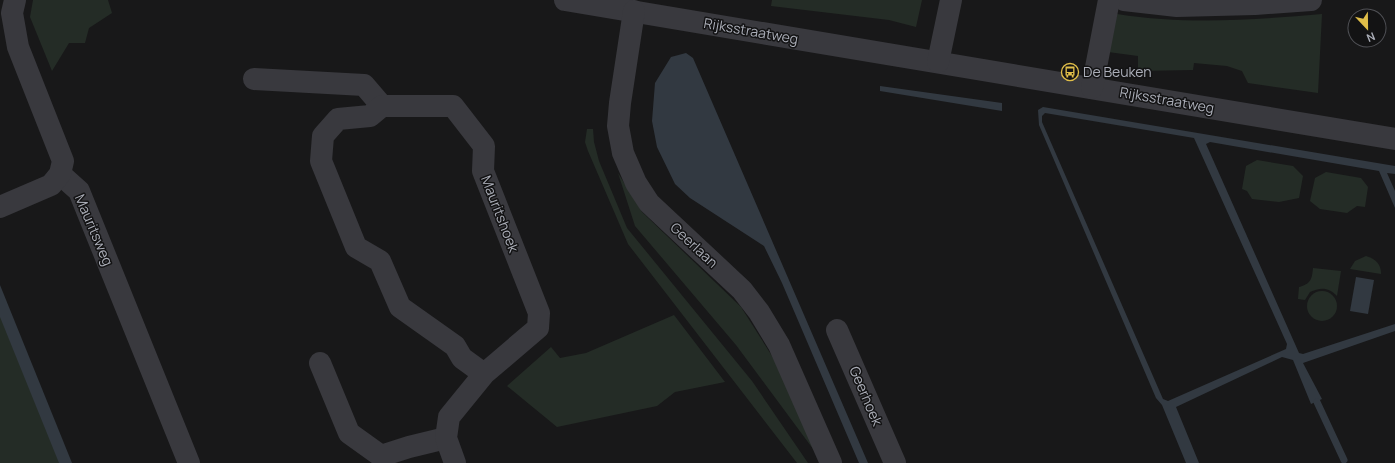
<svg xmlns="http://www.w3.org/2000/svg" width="1395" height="463" font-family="Manrope,sans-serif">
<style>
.green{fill:#242c26}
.water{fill:#323941;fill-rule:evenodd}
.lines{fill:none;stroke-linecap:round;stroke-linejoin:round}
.stream{stroke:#323941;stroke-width:7}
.minor{stroke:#39393e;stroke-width:22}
.labels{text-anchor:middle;stroke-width:3;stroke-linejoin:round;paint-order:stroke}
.street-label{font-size:14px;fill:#abaeb8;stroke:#131314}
.poi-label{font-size:14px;fill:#abaeb8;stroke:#131314;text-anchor:start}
</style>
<rect width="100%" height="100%" fill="#181819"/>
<g class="green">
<path d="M33 0H108L112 13 89 28 85 43H69L52 71 30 17Z"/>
<path d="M772 0H922L916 27 889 20 771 6Z"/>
<path d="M1117 14C1187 25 1252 20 1322 14L1318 93 1248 83 1242 71 1227 66 1194 63 1193 70 1138 71V56L1108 52Z"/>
<path d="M587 129H593L594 142 599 161 627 228 752 381 808 463H797L628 244 588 151 585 142Z"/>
<path d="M1257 160 1293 166 1303 176 1299 198 1279 202 1252 199 1247 191 1242 189 1246 166Z"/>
<path d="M1326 172 1361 178 1368 187 1365 207 1357 206 1347 213 1320 209 1310 201 1315 178Z"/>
<path d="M618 173 642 212 741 307 784 375 819 457 736 345 635 226Z"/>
<path d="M1366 256C1376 259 1381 264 1381 274L1350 269 1355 261Z"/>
<path d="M1313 268 1341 271 1337 296C1329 287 1320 287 1310 292L1305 300 1298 299 1299 287C1311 284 1312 279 1313 268Z"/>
<circle cx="1322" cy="306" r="15"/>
<path d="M0 309 64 463H0Z"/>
<path d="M674 315 725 382 675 392 657 406 557 427 507 386 551 347 560 358 586 353Z"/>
</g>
<g class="water">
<path d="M686 53 693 58 868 463H859L782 283 764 246 690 198 675 184 657 147 652 121 655 83 671 57Z"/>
<path d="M880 86 1002 103V111L880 91Z"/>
<path d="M1043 107 1395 166V174L1387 173 1395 191V208L1379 171 1210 142 1206 144 1299 353 1303 354 1395 324V331L1303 363 1322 399 1311 404 1293 360 1282 357 1176 407 1199 463H1186L1162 405 1156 398 1039 125 1038 110ZM1045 113 1194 138 1287 344 1286 349 1168 401 1163 399 1042 122V116Z"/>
<path d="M1356 277 1374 280 1368 314 1350 311Z"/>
<path d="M0 285 72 463H59L0 317Z"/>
</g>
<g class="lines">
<path class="stream" d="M1317 402 1344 460"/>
<g class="minor">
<path d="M565 0 1395 139"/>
<path d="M1124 0 1177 6 1255 4 1311 0"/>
<path d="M634 11 620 103 618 126 623 153 636 183 649 203 742 290 759 312 779 345 831 463"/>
<path d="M938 62 951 0"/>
<path d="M254 79 364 85 382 106"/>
<path d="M1092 88 1109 0"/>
<path d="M60 174 79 191 189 463"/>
<path d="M0 207 51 185 60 174 63 161 18 47 12 13 15 0"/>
<path d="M837 330 895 463"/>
<path d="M320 363 349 433 381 456 409 447 446 438"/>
<path d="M455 463 446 438 449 417 484 374 538 328 539 313 483 171 484 146 453 106H382L370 116 338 119 323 136 321 161 356 247 380 261 400 307 455 346 462 358 484 374"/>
</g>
</g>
<defs>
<g id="bus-ring" transform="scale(0.9)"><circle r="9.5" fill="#131314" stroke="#e0be49" stroke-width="1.5"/><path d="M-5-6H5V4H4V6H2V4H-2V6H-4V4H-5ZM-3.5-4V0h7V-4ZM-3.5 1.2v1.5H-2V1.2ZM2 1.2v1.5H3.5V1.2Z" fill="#e0be49"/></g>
</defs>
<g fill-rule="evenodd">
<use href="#bus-ring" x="1070" y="72"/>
</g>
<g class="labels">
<g class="street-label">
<text transform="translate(751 31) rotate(10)" y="5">Rijksstraatweg</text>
<text transform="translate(1167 100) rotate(10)" y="5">Rijksstraatweg</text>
<text transform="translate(500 214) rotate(69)" y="5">Mauritshoek</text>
<text transform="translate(94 230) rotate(67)" y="5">Mauritsweg</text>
<text transform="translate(694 245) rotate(43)" y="5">Geerlaan</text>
<text transform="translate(866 396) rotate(67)" y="5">Geerhoek</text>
</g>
<g class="poi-label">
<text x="1083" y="77">De Beuken</text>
</g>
</g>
<g transform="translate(1367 28) rotate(158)"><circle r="19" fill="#131314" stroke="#505156"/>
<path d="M0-3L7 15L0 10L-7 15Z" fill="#e0be49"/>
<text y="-6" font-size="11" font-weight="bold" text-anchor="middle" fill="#abaeb8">N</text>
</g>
</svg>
